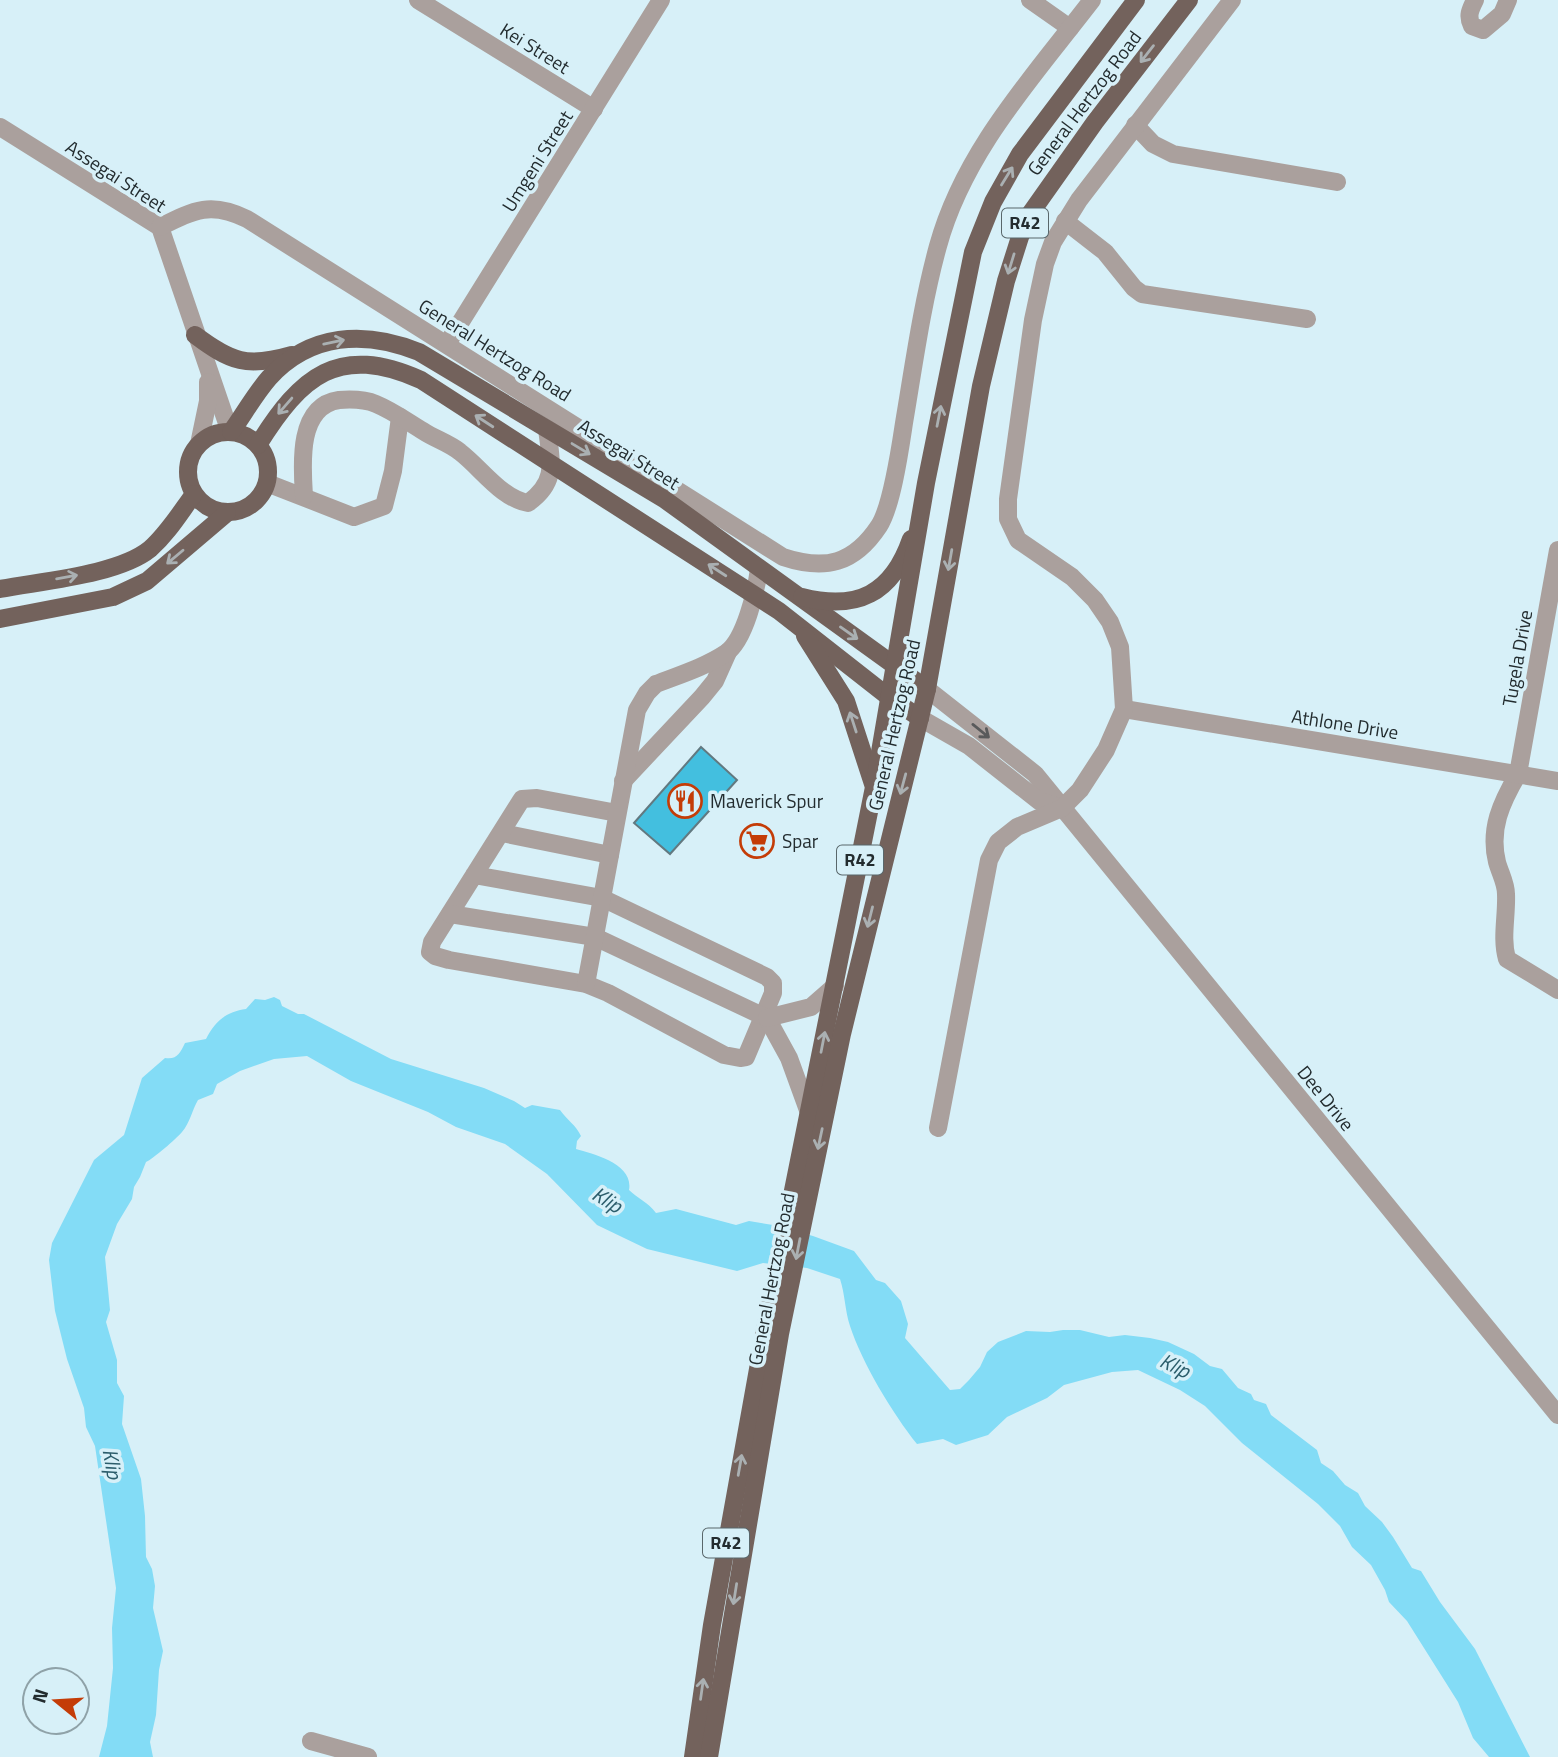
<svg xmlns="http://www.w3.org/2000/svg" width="1558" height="1757" font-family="'Titillium Web',sans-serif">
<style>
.water{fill:#83dcf6}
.building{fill:#43bfdf;stroke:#627980;stroke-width:2}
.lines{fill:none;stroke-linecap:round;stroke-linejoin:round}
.minor{stroke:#aaa09d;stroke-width:18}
.major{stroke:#73625c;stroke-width:18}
.oneway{stroke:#aab0b2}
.oneway2{stroke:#595a5b}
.labels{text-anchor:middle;stroke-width:7;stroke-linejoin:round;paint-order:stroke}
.shield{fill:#d7f0f8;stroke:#59676b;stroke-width:2}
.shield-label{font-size:18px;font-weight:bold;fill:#232c2f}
.street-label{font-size:19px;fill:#232c2f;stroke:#d7f0f8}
.poi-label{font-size:19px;fill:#232c2f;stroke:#d7f0f8;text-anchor:start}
.water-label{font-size:21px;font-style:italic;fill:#2b5d6b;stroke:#d7f0f8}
</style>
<rect width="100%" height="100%" fill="#d7f0f8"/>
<path class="water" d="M274 997 280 1000 282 1006 298 1014H304L391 1059 484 1088 514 1101 525 1108 532 1105 560 1110C567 1120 576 1125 581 1136L577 1141 576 1149C594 1154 634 1164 629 1190 638 1199 648 1202 656 1213L676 1209 736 1225 749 1221 773 1225 813 1236 854 1251 876 1280 885 1283 901 1301 908 1324 905 1338 950 1390 960 1389 969 1380 980 1367 987 1352 998 1342 1026 1331 1050 1332 1063 1330H1080L1109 1337 1125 1335 1150 1338 1168 1342 1194 1354 1210 1366 1222 1369 1238 1388 1251 1394 1254 1400 1266 1404 1271 1415 1317 1450 1321 1463 1333 1471 1345 1485 1358 1493 1365 1506 1382 1522 1393 1537 1412 1568 1421 1571 1440 1602 1475 1649 1530 1757H1489L1473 1738 1458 1702 1407 1621 1389 1602 1385 1590 1371 1565 1352 1547 1340 1526 1318 1504 1242 1443 1205 1406 1180 1390 1138 1370 1112 1372 1064 1385 1047 1398 1007 1417 988 1435 956 1445 943 1439 917 1444C893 1414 862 1363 850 1326 845 1311 845 1294 840 1279L807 1268 763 1263 737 1271 647 1249 597 1225 547 1174 505 1144 456 1127 428 1112 351 1081 307 1056 274 1059 240 1071 217 1084 213 1094 198 1100C192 1110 190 1123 182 1132 176 1139 153 1159 146 1162L140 1177 134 1187 132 1199 117 1224 105 1257 110 1310 106 1322 117 1360V1383L124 1396 122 1424 141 1479 145 1516 146 1557 152 1569 155 1586 153 1608 163 1651 159 1670 156 1715 150 1742 153 1757H99L107 1726 113 1668 112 1628 116 1588 95 1446 86 1427 84 1408 67 1359 55 1311 49 1260 52 1243 94 1160 124 1135 142 1078 165 1058C177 1060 180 1053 185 1043L206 1039C215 1021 226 1012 246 1009L255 999 265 1000Z"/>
<path class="building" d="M701 747 737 780 670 854 634 823Z"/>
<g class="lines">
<g class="minor">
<path d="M418 0 594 109"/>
<path d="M1030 0 1070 28"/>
<path d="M1475 0C1470 10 1467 16 1472 26L1483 30 1502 14 1508 0"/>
<path d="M1135 125 1153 144 1173 154 1337 182"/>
<path d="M0 127 160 227 230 432"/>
<path d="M1065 221 1105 252 1134 288 1142 294 1307 319"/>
<path d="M160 227C194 210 211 201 247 219L783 557C825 571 854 564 879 526 892 506 900 449 904 423 914 364 922 304 938 246 964 151 1033 77 1092 0"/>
<path d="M447 344 661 0"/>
<path d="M199 444 208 401V382"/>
<path d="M267 483 354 517 384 506 393 471 400 417"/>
<path d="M304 496C302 465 297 406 339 400 352 399 364 399 376 404 393 411 408 422 423 431 435 439 449 443 460 452 482 469 501 498 528 503 558 482 551 461 547 429"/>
<path d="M1558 550 1518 774C1501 803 1489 829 1497 862 1500 873 1506 883 1506 894 1507 916 1501 938 1507 959L1558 990"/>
<path d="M927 689 1035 774 1558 1415"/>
<path d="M1124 709 1558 781"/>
<path d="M920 718 969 746 1039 801 1062 808"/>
<path d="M623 781 702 697 715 681 728 652"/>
<path d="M502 833 610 855"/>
<path d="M474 875 602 898 767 977 773 983V993L746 1057 740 1058 724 1055 608 993 586 984 449 960 435 956 430 952 432 942 520 802 522 799 537 798 617 813"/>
<path d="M450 914 595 937 767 1018 789 1058 809 1113"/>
<path d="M586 984 637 710 647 693 656 684C679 675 705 667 726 653 745 640 756 591 759 569"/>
<path d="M767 1018 811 1007 835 986"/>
<path d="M938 1128 989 860 998 842 1017 827 1062 808 1080 790 1106 750 1124 709 1120 647 1110 622 1095 600 1072 577 1018 540 1008 519V499L1033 320 1045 264 1053 242 1079 200 1232 0"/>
<path d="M311 1741 368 1757"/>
</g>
<g class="major">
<path d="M195 335C231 362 247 368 292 355"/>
<circle cx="228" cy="472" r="40"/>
<path d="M231 432C244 414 255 394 269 378 310 333 365 330 419 352L664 499 927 689"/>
<path d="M258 445C301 376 338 343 421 380L779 611 890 698 920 718"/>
<path d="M0 589C41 581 118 575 150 549 168 533 180 513 194 494"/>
<path d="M802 597C857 611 892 594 911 539"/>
<path d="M0 619 113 597 147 581 227 513"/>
<path d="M805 636 846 701 873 784"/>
<path d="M693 1757 712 1625 765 1330 874 787 926 483 973 252 993 202 1020 154 1136 0"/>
<path d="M709 1757 780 1334 842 1034 927 689 981 386 1006 281 1020 237 1030 214 1095 122 1189 0"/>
</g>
</g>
<defs><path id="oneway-shaft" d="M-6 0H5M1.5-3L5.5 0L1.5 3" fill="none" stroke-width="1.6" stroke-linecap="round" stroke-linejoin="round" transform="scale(1.75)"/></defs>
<g class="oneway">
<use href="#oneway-shaft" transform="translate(1147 54) rotate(128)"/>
<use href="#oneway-shaft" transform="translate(1007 176) rotate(-58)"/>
<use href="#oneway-shaft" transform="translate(1011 264) rotate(107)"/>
<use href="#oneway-shaft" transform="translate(334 342) rotate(-12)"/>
<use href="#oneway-shaft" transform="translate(285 406) rotate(131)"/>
<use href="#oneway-shaft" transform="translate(939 416) rotate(-79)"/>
<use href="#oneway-shaft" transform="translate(484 421) rotate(-147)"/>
<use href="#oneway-shaft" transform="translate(581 449) rotate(31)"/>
<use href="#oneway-shaft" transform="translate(175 557) rotate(140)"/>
<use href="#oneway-shaft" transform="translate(950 560) rotate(100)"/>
<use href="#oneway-shaft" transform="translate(717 570) rotate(-147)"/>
<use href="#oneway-shaft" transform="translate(67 577) rotate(-10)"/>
<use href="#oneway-shaft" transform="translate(849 633) rotate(35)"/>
<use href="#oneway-shaft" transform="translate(853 722) rotate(-108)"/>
<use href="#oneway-shaft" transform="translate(903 784) rotate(105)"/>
<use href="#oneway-shaft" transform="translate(870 917) rotate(104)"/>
<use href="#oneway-shaft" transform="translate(823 1042) rotate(-79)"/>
<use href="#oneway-shaft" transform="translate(820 1139) rotate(102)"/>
<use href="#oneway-shaft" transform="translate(798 1249) rotate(101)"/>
<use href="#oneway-shaft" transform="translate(740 1465) rotate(-80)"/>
<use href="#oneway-shaft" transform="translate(735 1594) rotate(99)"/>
<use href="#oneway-shaft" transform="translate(702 1689) rotate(-82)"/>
</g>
<use class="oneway2" href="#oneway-shaft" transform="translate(981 731) rotate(39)"/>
<defs>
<g id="restaurant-ring" transform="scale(1.75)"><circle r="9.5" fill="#d7f0f8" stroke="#c43c07" stroke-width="1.5"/><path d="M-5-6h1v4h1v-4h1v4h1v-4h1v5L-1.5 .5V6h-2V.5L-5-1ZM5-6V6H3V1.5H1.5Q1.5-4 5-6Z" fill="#c43c07"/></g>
<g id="supermarket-ring" transform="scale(1.75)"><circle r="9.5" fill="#d7f0f8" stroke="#c43c07" stroke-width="1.5"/><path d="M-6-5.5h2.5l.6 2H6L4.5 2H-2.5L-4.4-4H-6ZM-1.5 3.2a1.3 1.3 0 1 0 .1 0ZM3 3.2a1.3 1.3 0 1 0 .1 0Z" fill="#c43c07"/></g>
</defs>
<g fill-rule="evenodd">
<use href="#restaurant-ring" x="685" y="801"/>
<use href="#supermarket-ring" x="757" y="841"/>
</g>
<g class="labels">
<g class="shield">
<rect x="1002" y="208.5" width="46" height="29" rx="5"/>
<rect x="837" y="845.5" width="46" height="29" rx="5"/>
<rect x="703" y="1528.5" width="46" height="29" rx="5"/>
</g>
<g class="shield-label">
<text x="1025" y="229">R42</text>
<text x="860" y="866">R42</text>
<text x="726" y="1549">R42</text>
</g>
<g class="street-label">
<text transform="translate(535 48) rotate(32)" y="7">Kei Street</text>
<text transform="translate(1084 103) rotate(-53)" y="7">General Hertzog Road</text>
<text transform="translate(537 161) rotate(-58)" y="7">Umgeni Street</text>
<text transform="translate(116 176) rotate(33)" y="7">Assegai Street</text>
<text transform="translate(495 350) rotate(32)" y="7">General Hertzog Road</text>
<text transform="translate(629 454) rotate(32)" y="7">Assegai Street</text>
<text transform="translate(1517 658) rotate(-80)" y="7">Tugela Drive</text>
<text transform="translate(1345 724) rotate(9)" y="7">Athlone Drive</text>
<text transform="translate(894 725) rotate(-77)" y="7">General Hertzog Road</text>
<text transform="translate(1326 1098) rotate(51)" y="7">Dee Drive</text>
<text transform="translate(771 1279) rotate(-79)" y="7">General Hertzog Road</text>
</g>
<g class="poi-label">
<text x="710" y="808">Maverick Spur</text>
<text x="782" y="848">Spar</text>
</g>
<g class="water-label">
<text transform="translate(607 1200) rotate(31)" y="7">Klip</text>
<text transform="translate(1175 1366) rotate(26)" y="7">Klip</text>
<text transform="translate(112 1464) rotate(80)" y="7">Klip</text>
</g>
</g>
<g transform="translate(56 1701) rotate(288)"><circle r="33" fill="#d7f0f8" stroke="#8fa2a8" stroke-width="2"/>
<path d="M0-5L12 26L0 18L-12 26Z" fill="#c43c07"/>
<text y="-10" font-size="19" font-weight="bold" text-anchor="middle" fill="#232c2f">N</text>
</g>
</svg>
